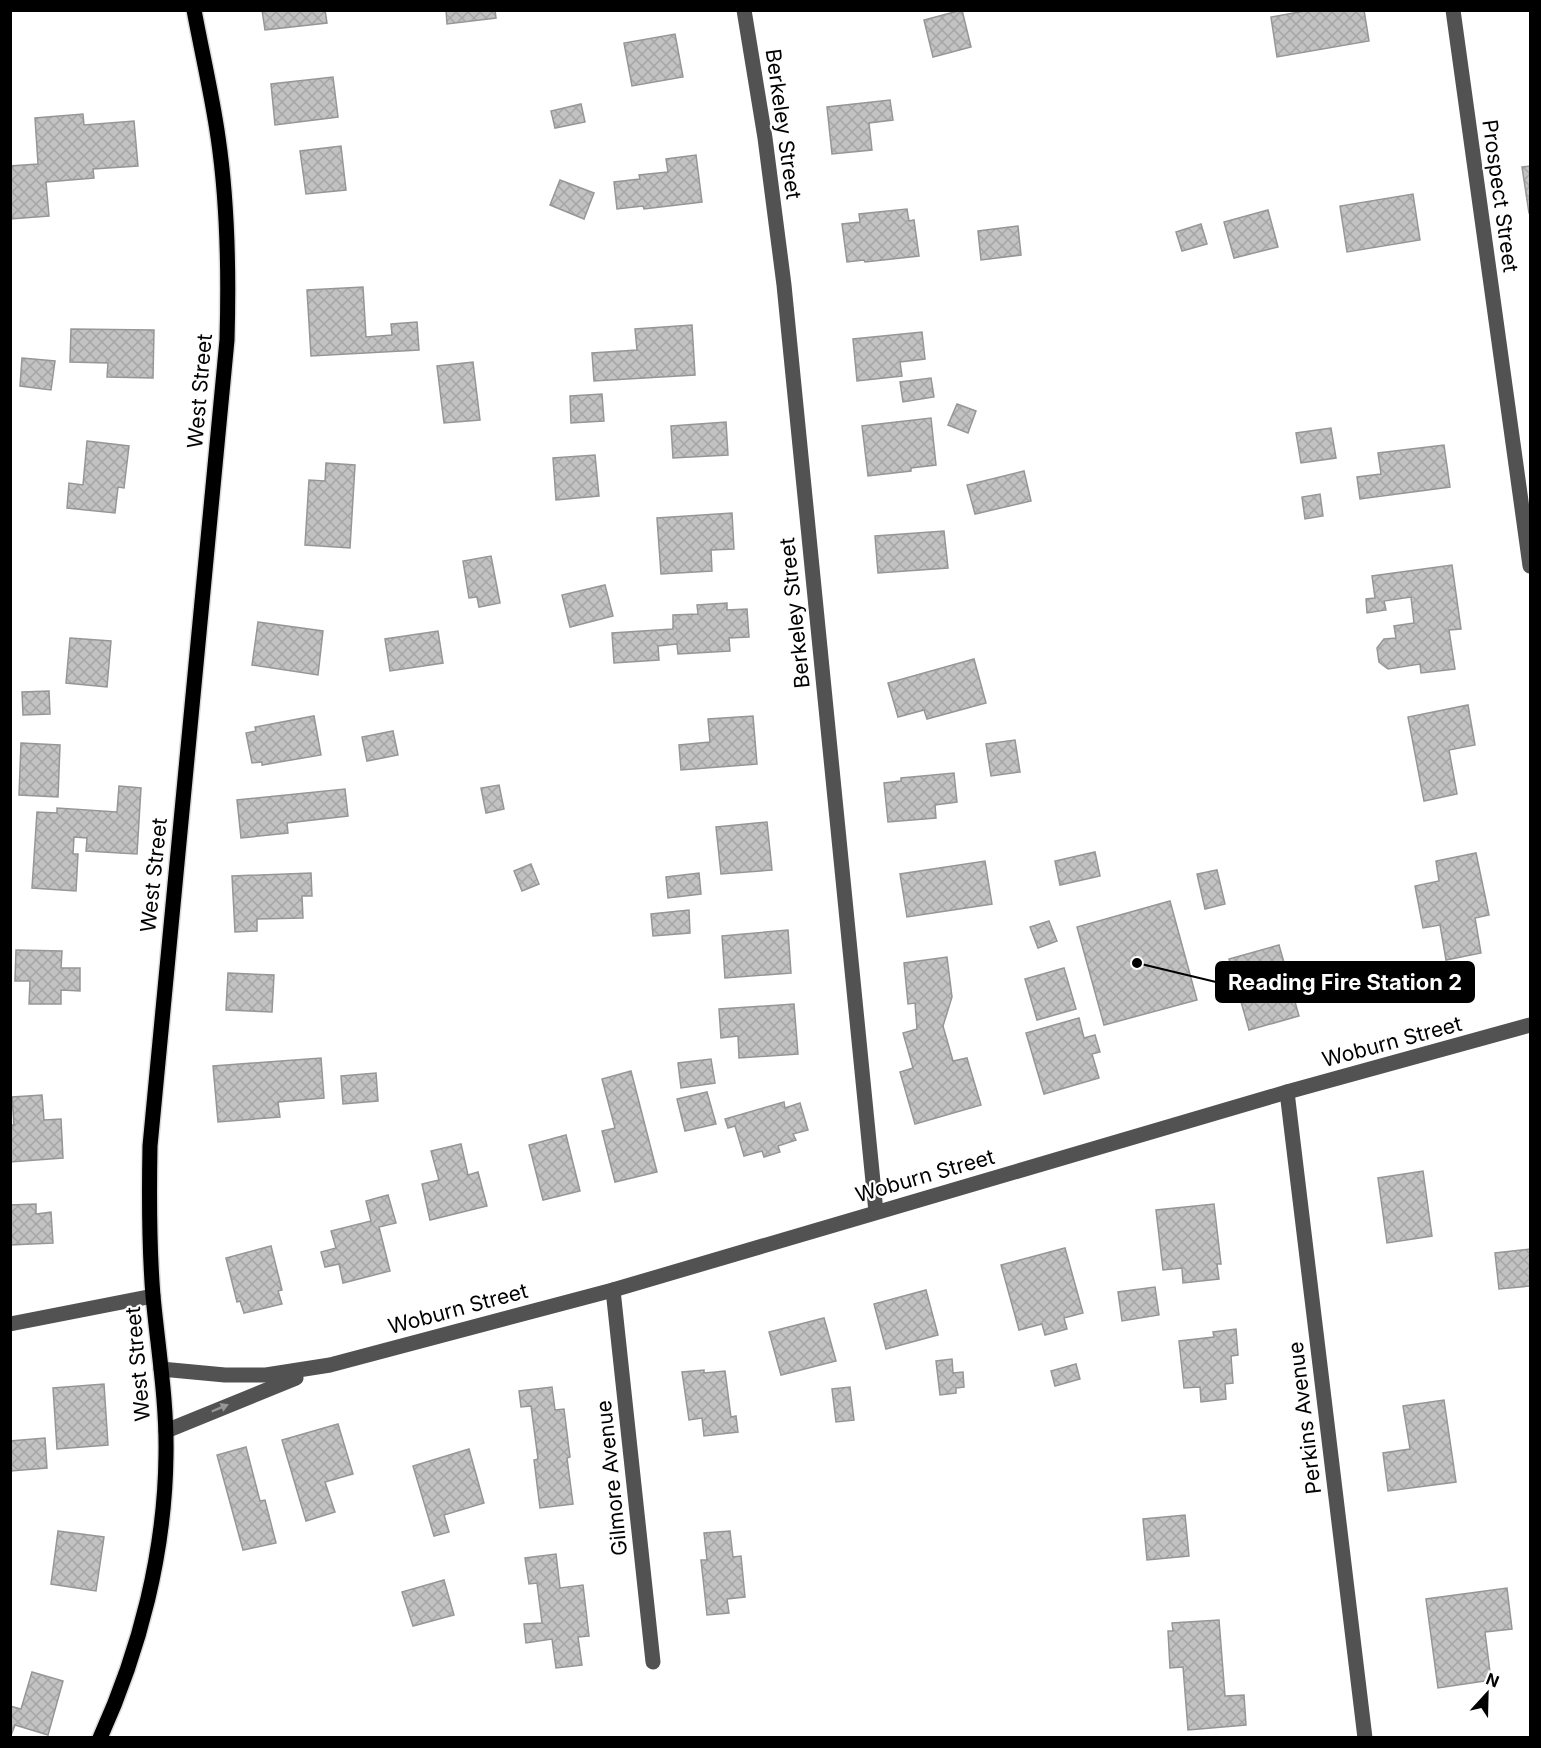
<svg xmlns="http://www.w3.org/2000/svg" width="1541" height="1748" font-family="Inter,sans-serif">
<style>
.building{fill:url(#building-cross-hatch);stroke:#969696;stroke-width:1.5}
.lines{fill:none;stroke-linecap:round;stroke-linejoin:round}
.major-casing{stroke:#dbdbdb;stroke-width:18}
.minor{stroke:#525252;stroke-width:15}
.major{stroke:#000;stroke-width:15}
.oneway{fill:#979797}
.labels{text-anchor:middle;stroke-width:4.5;stroke-linejoin:round;paint-order:stroke}
.street-label{font-size:21px;fill:#000;stroke:#fff}
.leader{fill:none;stroke:#000;stroke-width:2}
.callout-dot{fill:#000;stroke:#fff;stroke-width:2}
.callout{fill:#000;stroke:#000;stroke-width:2}
.callout-label{font-size:22px;text-anchor:middle;font-weight:bold;fill:#fff}
</style>
<defs>
<pattern id="building-cross-hatch" width="8" height="8" patternUnits="userSpaceOnUse" patternTransform="scale(1.5)"><rect width="8" height="8" fill="#c2c2c2"/><path d="M0 0l8 8M0 8l8-8" fill="none" stroke="#a5a5a5"/></pattern>
</defs>
<rect width="100%" height="100%" fill="#fff"/>
<g class="building">
<path d="M262 10H325L327 23 265 30Z"/>
<path d="M446 10H495L496 18 447 24Z"/>
<path d="M962 10 971 47 933 57 924 20Z"/>
<path d="M1310 10H1364L1369 41 1277 57 1271 17Z"/>
<path d="M675 34 683 77 632 86 624 43Z"/>
<path d="M333 77 338 117 275 125 271 84Z"/>
<path d="M890 100 893 120 869 123 872 150 832 154 827 107Z"/>
<path d="M581 104 585 122 555 128 551 111Z"/>
<path d="M83 114 84 125 134 121 138 166 93 169 94 178 46 182 49 216 10 219V166L38 164 35 118Z"/>
<path d="M341 146 346 190 306 194 300 151Z"/>
<path d="M696 155 702 202 644 209 643 206 617 209 614 182 640 179 639 175 668 172 666 159Z"/>
<path d="M1530 166V213H1529L1522 167Z"/>
<path d="M560 180 594 193 584 219 550 205Z"/>
<path d="M1413 194 1420 240 1347 252 1340 206Z"/>
<path d="M907 209 909 221 914 220 919 256 865 262 864 260 847 262 842 224 860 222 859 214Z"/>
<path d="M1268 210 1278 247 1234 258 1224 222Z"/>
<path d="M1201 224 1207 244 1182 251 1176 232Z"/>
<path d="M1018 226 1021 255 981 260 978 231Z"/>
<path d="M363 287 366 337 392 335 391 324 417 322 419 350 311 356 307 290Z"/>
<path d="M692 325 695 375 594 381 592 353 637 350 635 329Z"/>
<path d="M71 329 154 330 153 378 107 377 108 363 70 362Z"/>
<path d="M922 332 925 359 900 362 902 376 857 381 853 339Z"/>
<path d="M22 358 55 361 51 390 20 386Z"/>
<path d="M473 362 480 420 444 423 437 366Z"/>
<path d="M931 378 934 397 903 402 900 382Z"/>
<path d="M602 394 604 421 571 423 570 396Z"/>
<path d="M957 404 976 411 968 433 948 425Z"/>
<path d="M931 418 936 465 911 468V471L868 476 862 426Z"/>
<path d="M726 422 728 455 673 458 671 426Z"/>
<path d="M1331 428 1336 458 1301 463 1296 433Z"/>
<path d="M87 441 129 446 124 488 118 487 115 513 67 508 69 483 83 485Z"/>
<path d="M1444 445 1450 487 1360 499 1357 477 1381 474 1378 453Z"/>
<path d="M595 455 599 496 556 500 553 458Z"/>
<path d="M326 463 355 465 350 548 305 545 309 480 325 481Z"/>
<path d="M1024 471 1031 501 975 514 967 485Z"/>
<path d="M1320 494 1323 516 1305 519 1302 497Z"/>
<path d="M732 513 734 549 711 550 712 571 661 574 657 518Z"/>
<path d="M944 531 948 568 878 573 875 536Z"/>
<path d="M491 556 500 603 479 607 477 597 469 598 463 561Z"/>
<path d="M1452 565 1461 629 1449 630 1455 669 1421 673 1420 664 1388 669 1379 662 1377 648 1384 639 1396 638 1394 626 1414 623 1411 597 1384 601 1386 610 1367 613 1366 599 1375 598 1372 576Z"/>
<path d="M605 585 613 616 570 627 562 595Z"/>
<path d="M727 603V610L747 609 749 637 729 638 730 651 678 654 677 644 658 646 659 660 614 663 612 633 673 629V615L698 614 697 605Z"/>
<path d="M258 622 323 631 318 675 252 665Z"/>
<path d="M438 631 443 663 390 671 385 639Z"/>
<path d="M70 638 111 641 107 687 66 683Z"/>
<path d="M974 659 986 703 927 719 924 710 898 717 888 683Z"/>
<path d="M49 691 50 714 23 715 22 692Z"/>
<path d="M1468 705 1475 745 1449 750 1457 794 1424 801 1408 717Z"/>
<path d="M314 716 321 755 262 765V762L252 763 246 733 256 731 255 727Z"/>
<path d="M753 716 757 764 681 770 679 745 710 742 708 719Z"/>
<path d="M393 731 398 755 367 761 362 737Z"/>
<path d="M1015 740 1020 772 991 776 986 744Z"/>
<path d="M21 743 60 745 58 797 19 795Z"/>
<path d="M954 773 957 802 935 805 936 818 888 822 884 783 901 781V778Z"/>
<path d="M499 785 504 809 486 813 481 788Z"/>
<path d="M119 786 141 788 137 854 86 851 87 838 74 837 73 854H78L76 891 32 888 37 812 57 813V808L117 812Z"/>
<path d="M345 789 348 816 287 823 288 833 241 838 237 800Z"/>
<path d="M767 822 772 870 721 874 716 827Z"/>
<path d="M1095 852 1100 876 1060 885 1055 861Z"/>
<path d="M1476 853 1489 915 1475 918 1481 953 1446 960 1440 925 1423 928 1415 886 1439 881 1436 861Z"/>
<path d="M985 861 992 904 907 917 900 874Z"/>
<path d="M531 864 539 884 522 891 514 871Z"/>
<path d="M1217 870 1225 904 1205 909 1197 874Z"/>
<path d="M311 873 312 896H302L303 918 257 919V931L235 932 232 876Z"/>
<path d="M699 873 701 894 668 898 666 877Z"/>
<path d="M1170 901 1197 1000 1104 1025 1077 927Z"/>
<path d="M689 910 690 933 653 936 651 914Z"/>
<path d="M1049 921 1057 941 1038 948 1030 927Z"/>
<path d="M788 930 791 973 725 978 722 936Z"/>
<path d="M1279 945 1299 1016 1249 1030 1229 959Z"/>
<path d="M16 950 62 951 61 968H80V991L61 990V1004H29L30 981H15Z"/>
<path d="M947 957 952 997 943 1026 953 1061 967 1058 981 1105 915 1124 900 1072 913 1068 903 1033 917 1029 915 1003 908 1004 904 963Z"/>
<path d="M1064 968 1076 1009 1037 1020 1025 979Z"/>
<path d="M228 973 274 975 272 1012 226 1010Z"/>
<path d="M794 1004 798 1054 739 1058 738 1036 721 1038 719 1009Z"/>
<path d="M1079 1018 1084 1038 1095 1035 1100 1052 1092 1054 1099 1078 1044 1094 1026 1033Z"/>
<path d="M321 1058 324 1098 278 1102 280 1117 218 1122 213 1066Z"/>
<path d="M711 1059 715 1083 681 1088 678 1063Z"/>
<path d="M631 1071 657 1172 615 1182 602 1131 615 1128 602 1079Z"/>
<path d="M376 1073 378 1101 343 1104 341 1076Z"/>
<path d="M707 1092 716 1124 685 1131 677 1099Z"/>
<path d="M42 1095 44 1120 61 1119 63 1158 10 1162V1125H14L12 1097Z"/>
<path d="M784 1102 785 1108 800 1103 808 1130 793 1134 796 1140 778 1146 780 1152 764 1157 762 1151 744 1156 735 1126 728 1128 725 1119Z"/>
<path d="M566 1135 580 1191 543 1200 529 1145Z"/>
<path d="M461 1144 468 1175 478 1172 487 1206 430 1220 422 1184 439 1180 431 1151Z"/>
<path d="M1423 1171 1432 1236 1387 1243 1378 1178Z"/>
<path d="M388 1195 396 1223 379 1227 390 1271 343 1283 339 1264 325 1267 321 1252 336 1248 331 1231 371 1221 366 1201Z"/>
<path d="M36 1204V1214L51 1212 53 1243 10 1245V1205Z"/>
<path d="M1214 1204 1221 1264H1217L1219 1279 1183 1283 1182 1268 1163 1270 1156 1210Z"/>
<path d="M271 1246 282 1290 278 1291 282 1304 244 1313 240 1301 237 1302 226 1258Z"/>
<path d="M1065 1248 1083 1313 1064 1318 1067 1329 1045 1335 1042 1324 1019 1330 1001 1265Z"/>
<path d="M1530 1249V1286L1499 1289 1495 1253Z"/>
<path d="M1155 1287 1159 1315 1122 1321 1118 1292Z"/>
<path d="M926 1290 938 1335 886 1349 874 1304Z"/>
<path d="M824 1318 836 1361 781 1375 769 1332Z"/>
<path d="M1236 1329 1238 1355 1231 1356 1233 1383 1225 1384 1226 1399 1201 1402 1200 1387 1184 1388 1179 1341 1214 1337 1213 1332Z"/>
<path d="M952 1359 953 1373 963 1372 964 1387 956 1388V1393L940 1395 936 1361Z"/>
<path d="M1076 1364 1080 1379 1055 1386 1051 1371Z"/>
<path d="M704 1370V1373L725 1371 731 1417 736 1416 738 1432 704 1436 702 1418 689 1420 682 1372Z"/>
<path d="M104 1384 108 1445 57 1449 53 1388Z"/>
<path d="M552 1387 555 1410 564 1409 570 1457 567 1458 573 1504 540 1508 534 1460 538 1459 531 1406 521 1407 519 1391Z"/>
<path d="M850 1387 854 1420 836 1422 832 1389Z"/>
<path d="M1444 1400 1456 1482 1388 1491 1383 1453 1410 1449 1403 1406Z"/>
<path d="M338 1424 353 1474 325 1482 335 1512 306 1521 282 1440Z"/>
<path d="M45 1438 47 1468 11 1471 10 1441Z"/>
<path d="M246 1447 260 1501 265 1500 276 1543 243 1550 217 1455Z"/>
<path d="M469 1449 484 1503 444 1515 449 1532 434 1536 413 1466Z"/>
<path d="M1185 1515 1189 1556 1147 1560 1143 1519Z"/>
<path d="M58 1531 104 1537 96 1591 51 1584Z"/>
<path d="M730 1531 733 1557 741 1556 745 1597 727 1599 729 1613 707 1615 701 1560H707L704 1533Z"/>
<path d="M556 1554 560 1588 583 1585 589 1636 578 1637 582 1665 556 1668 552 1639 526 1643 524 1624 542 1623 537 1583 529 1584 525 1558Z"/>
<path d="M444 1580 454 1615 413 1626 402 1592Z"/>
<path d="M1507 1588 1512 1629 1485 1632 1491 1680 1438 1688 1426 1599Z"/>
<path d="M1219 1620 1225 1696 1244 1695 1246 1725 1188 1730 1183 1667 1170 1668 1168 1631H1173L1172 1623Z"/>
<path d="M32 1672 63 1681 48 1735 15 1725 10 1738V1706L21 1709Z"/>
</g>
<g class="lines">
<g class="major-casing">
<path id="major" d="M100 1738C140 1650 165 1552 166 1455 167 1402 158 1349 153 1296 149 1246 149 1196 150 1146L227 340C229 272 228 205 218 137 212 95 202 53 194 10"/>
</g>
<g class="minor">
<path d="M744 10 765 138 784 285 876 1212"/>
<path d="M1453 10 1530 566"/>
<path d="M1287 1092 1365 1738"/>
<path d="M613 1290 653 1662"/>
<path d="M10 1324 153 1296"/>
<path d="M161 1369 225 1375H266L330 1365 613 1290 1287 1092 1530 1025"/>
<path d="M166 1431 296 1378"/>
</g>
<use href="#major" class="major"/>
</g>
<defs><path id="oneway-solid" d="M-6-.8H1V-3.2L6.5 0L1 3.2V.8H-6Z" transform="scale(1.5)"/></defs>
<use class="oneway" href="#oneway-solid" transform="translate(220 1408) rotate(-23)"/>
<g class="labels">
<g class="street-label">
<text transform="translate(783 124) rotate(82)" y="7">Berkeley Street</text>
<text transform="translate(1500 196) rotate(82)" y="7">Prospect Street</text>
<text transform="translate(200 391) rotate(-85)" y="7">West Street</text>
<text transform="translate(795 613) rotate(-96)" y="7">Berkeley Street</text>
<text transform="translate(154 875) rotate(-84)" y="7">West Street</text>
<text transform="translate(1392 1042) rotate(-15)" y="7">Woburn Street</text>
<text transform="translate(925 1176) rotate(-16)" y="7">Woburn Street</text>
<text transform="translate(458 1309) rotate(-15)" y="7">Woburn Street</text>
<text transform="translate(138 1364) rotate(-95)" y="7">West Street</text>
<text transform="translate(1305 1418) rotate(-97)" y="7">Perkins Avenue</text>
<text transform="translate(612 1478) rotate(-96)" y="7">Gilmore Avenue</text>
</g>
</g>
<path class="leader" d="M1137 963L1216 982"/>
<circle class="callout-dot" cx="1137" cy="963" r="6"/>
<rect class="callout" x="1216" y="962" width="258" height="40" rx="6"/>
<g class="callout-label">
<text x="1345" y="990">Reading Fire Station 2</text>
</g>
<rect width="1541" height="1748" fill="none" stroke="#000000" stroke-width="24"/>
<g transform="translate(1487 1694) rotate(22)" stroke="#ffffff" stroke-width="4.5" paint-order="stroke">
<path d="M0-4.5L10 22L0 15L-10 22Z" fill="#000000"/>
<text y="-9" font-size="16" font-weight="bold" text-anchor="middle" fill="#000000">N</text>
</g>
</svg>
